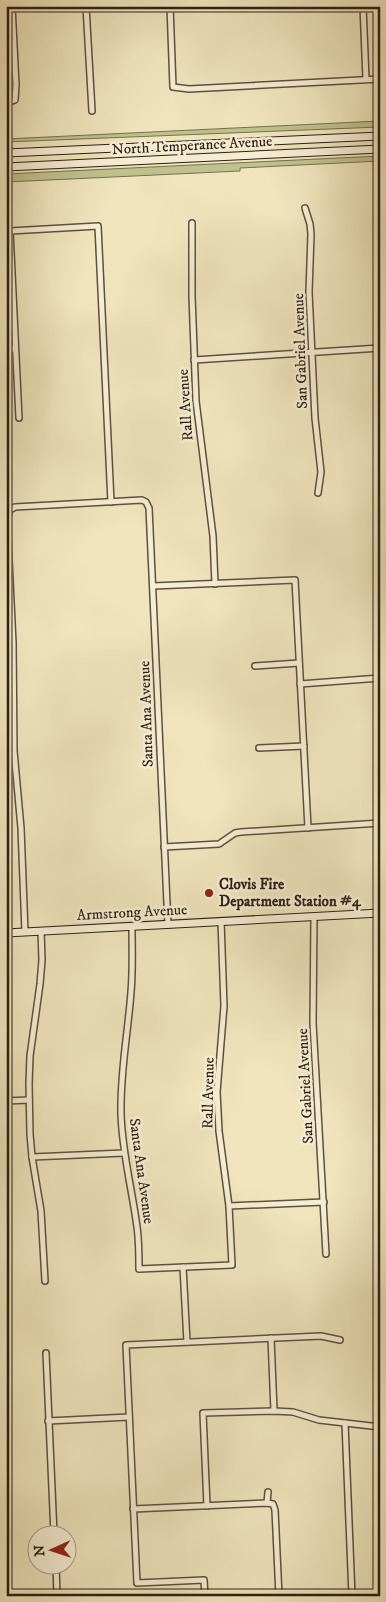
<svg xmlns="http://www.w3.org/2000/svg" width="386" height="1602" font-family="'IM FELL DW Pica',serif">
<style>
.green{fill:#bfc28d;stroke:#767051}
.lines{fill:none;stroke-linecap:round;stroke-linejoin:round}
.street-casing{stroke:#5e503f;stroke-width:8}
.secondary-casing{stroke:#2d1f15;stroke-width:9}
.street{stroke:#f5edd3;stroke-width:5}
.secondary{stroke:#f5edd3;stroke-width:7}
.poi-dot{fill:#8f2418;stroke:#f5edd3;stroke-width:2}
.labels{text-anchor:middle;stroke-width:5;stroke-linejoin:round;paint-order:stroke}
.street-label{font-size:15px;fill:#2d1f15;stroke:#f5edd3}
.poi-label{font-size:15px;font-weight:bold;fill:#2d1f15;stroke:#f5edd3;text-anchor:start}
</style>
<rect width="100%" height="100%" fill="#efe4bc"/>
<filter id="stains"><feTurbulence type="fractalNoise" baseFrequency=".004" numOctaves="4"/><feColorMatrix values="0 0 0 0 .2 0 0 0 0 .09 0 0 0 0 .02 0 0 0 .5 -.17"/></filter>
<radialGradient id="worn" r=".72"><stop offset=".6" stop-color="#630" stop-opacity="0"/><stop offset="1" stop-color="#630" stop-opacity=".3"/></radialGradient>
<g class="green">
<path d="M380 121V127L6 142V139Z"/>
<path d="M380 156V161L240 168V171L6 182V174Z"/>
</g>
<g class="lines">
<g class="street-casing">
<g id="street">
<path d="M86 6 92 111"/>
<path d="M170 6 173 87 189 89 380 79"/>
<path d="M363 6 366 79"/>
<path d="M6 103 15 100 16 85 12 6"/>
<path d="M305 208 310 224 311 234 309 292 315 418 321 472 318 493"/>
<path d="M192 223V296L196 401 213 536 215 584"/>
<path d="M6 349H15"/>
<path d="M194 360 380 348"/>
<path d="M19 418 10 231 98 226 111 502"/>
<path d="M153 586 295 580 308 828"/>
<path d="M255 666 299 663"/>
<path d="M300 684 380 678"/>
<path d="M259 748 304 746"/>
<path d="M164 847 219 844 235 833 241 832 380 823"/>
<path d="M314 917 313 1023 326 1254"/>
<path d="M132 927C132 948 133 970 131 992 128 1033 120 1072 121 1114 122 1152 132 1189 137 1227 139 1241 139 1255 139 1269L232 1265 229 1206 219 1131 217 1092 224 1006 221 921"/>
<path d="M41 931 42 960 40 984 30 1056 29 1084 30 1134 32 1157 41 1211 45 1281"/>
<path d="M25 932 21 828 14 751 13 643 7 518 10 510 15 507 142 500 146 502 149 508 168 925"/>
<path d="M6 1101 29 1100"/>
<path d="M32 1157 124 1153"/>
<path d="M229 1206 324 1202"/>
<path d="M183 1267 187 1342"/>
<path d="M271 1338 274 1411"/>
<path d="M46 1353 54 1534"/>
<path d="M48 1421 129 1417"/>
<path d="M345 1423 352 1596"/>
<path d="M267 1503 268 1492"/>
<path d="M207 1506 203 1413 274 1411 293 1412 319 1420 380 1427"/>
<path d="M133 1509 267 1503 273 1504 275 1510 279 1596"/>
<path d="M56 1564 57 1596"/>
<path d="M205 1596 204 1580 137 1583 126 1345 321 1336 340 1340"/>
</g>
</g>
<g class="secondary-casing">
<g id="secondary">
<path d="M6 153 380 136"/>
<path d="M6 167 380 149"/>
<path d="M6 933 380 913"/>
</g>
</g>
<use href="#street" class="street"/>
<use href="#secondary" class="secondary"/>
</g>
<circle class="poi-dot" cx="209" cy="893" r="5"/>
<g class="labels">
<g class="street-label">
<text transform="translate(192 145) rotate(-3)" y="5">North Temperance Avenue</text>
<text transform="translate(300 351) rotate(-92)" y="5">San Gabriel Avenue</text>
<text transform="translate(185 405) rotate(-94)" y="5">Rall Avenue</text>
<text transform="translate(146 714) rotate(-92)" y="5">Santa Ana Avenue</text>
<text transform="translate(132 912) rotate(-3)" y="5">Armstrong Avenue</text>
<text transform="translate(305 1086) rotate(-93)" y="5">San Gabriel Avenue</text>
<text transform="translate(208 1093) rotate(-89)" y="5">Rall Avenue</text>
<text transform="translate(142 1171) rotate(82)" y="5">Santa Ana Avenue</text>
</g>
<g class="poi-label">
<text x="219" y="889">Clovis Fire<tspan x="219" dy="17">Department Station #4</tspan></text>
</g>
</g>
<rect width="386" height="1602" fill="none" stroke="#efe4bc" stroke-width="25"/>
<rect x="8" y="8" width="371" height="1587" fill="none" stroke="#2d1f15" stroke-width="2.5"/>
<rect x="12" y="12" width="361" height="1577" fill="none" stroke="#2d1f15"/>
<g transform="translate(52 1550) rotate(267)"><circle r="24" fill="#f5edd3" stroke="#a59b87"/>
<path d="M0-4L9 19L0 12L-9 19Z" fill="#8f2418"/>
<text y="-8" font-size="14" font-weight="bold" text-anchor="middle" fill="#2d1f15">N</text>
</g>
<rect width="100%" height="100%" filter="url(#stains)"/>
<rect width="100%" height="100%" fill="url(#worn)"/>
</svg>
